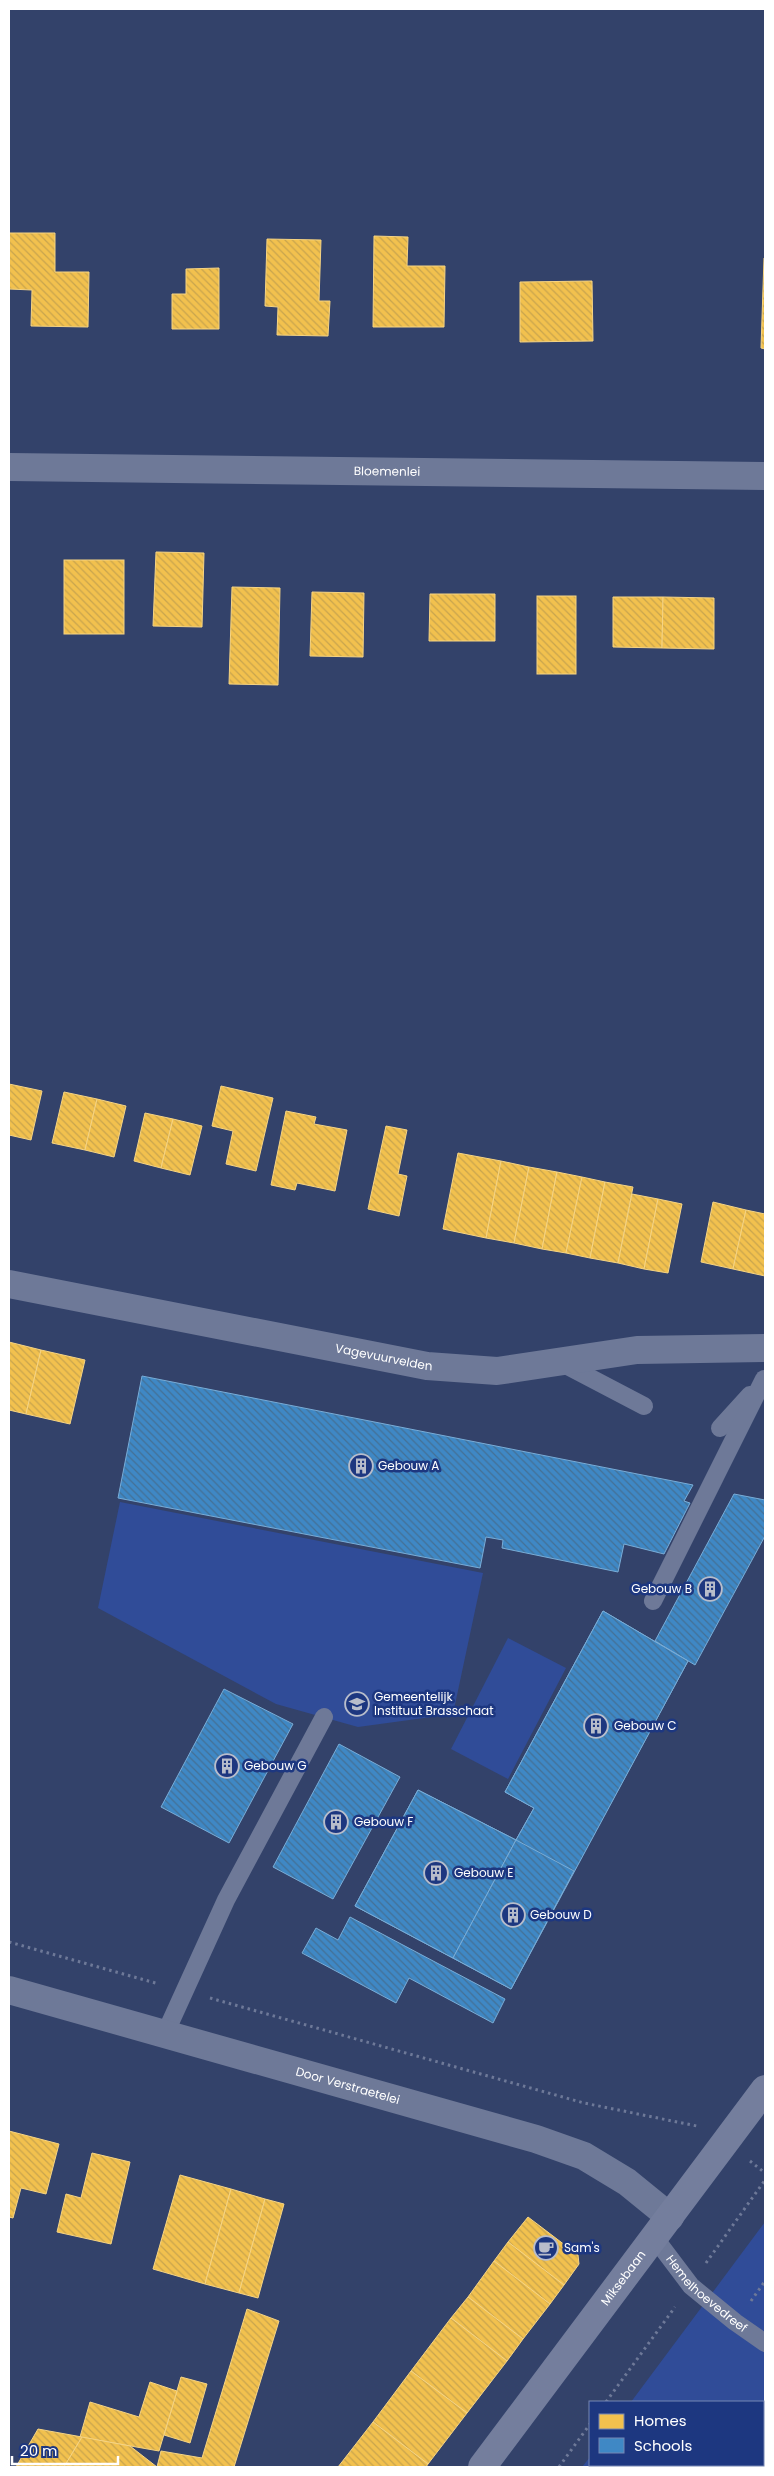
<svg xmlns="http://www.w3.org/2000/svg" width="774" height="2476" font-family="Poppins,sans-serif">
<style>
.park{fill:#304c98}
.homes{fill:url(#homes-back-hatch);stroke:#f6d483}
.schools{fill:url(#schools-back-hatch);stroke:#79acd6}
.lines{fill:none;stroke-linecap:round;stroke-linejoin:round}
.path{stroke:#6e7998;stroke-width:3;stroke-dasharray:2.5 4;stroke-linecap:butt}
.service{stroke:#6e7998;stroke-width:18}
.minor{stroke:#6e7998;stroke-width:28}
.secondary{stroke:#747e9d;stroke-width:28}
.labels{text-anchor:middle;stroke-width:5;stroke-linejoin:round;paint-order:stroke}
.street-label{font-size:12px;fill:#fff;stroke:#1d3780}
.poi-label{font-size:12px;fill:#fff;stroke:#1d3780;text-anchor:start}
</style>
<defs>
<pattern id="homes-back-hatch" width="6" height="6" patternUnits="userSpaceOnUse" patternTransform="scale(1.25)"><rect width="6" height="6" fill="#f2c14e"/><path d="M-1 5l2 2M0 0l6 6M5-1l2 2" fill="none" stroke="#c8a44e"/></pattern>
<pattern id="schools-back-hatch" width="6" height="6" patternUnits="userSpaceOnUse" patternTransform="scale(1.25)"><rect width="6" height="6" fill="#3f88c5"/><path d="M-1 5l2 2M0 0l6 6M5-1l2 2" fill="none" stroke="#447095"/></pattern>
</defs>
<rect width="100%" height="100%" fill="#33426a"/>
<g class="park">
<path d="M120 1502 483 1573 453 1714 358 1727 276 1704 98 1608Z"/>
<path d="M508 1638 566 1668 508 1779 451 1749Z"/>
<path d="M765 2222V2467H582L590 2457V2465H763V2402H631Z"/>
</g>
<g class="homes">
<path d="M9 233H55V272H89L88 327 31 326 32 290 9 289Z"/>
<path d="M374 236 408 237 407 266H445L444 327H373Z"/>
<path d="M267 239 321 240 319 301H330L328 336 277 335 278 307 265 306Z"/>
<path d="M764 258 765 259V349L761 348Z"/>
<path d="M219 268V329H172V294H186V269Z"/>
<path d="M592 281 593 341 520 342V282Z"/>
<path d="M156 552 204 553 202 627 153 626Z"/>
<rect x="64" y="560" width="60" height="74"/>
<path d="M232 587 280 588 278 685 229 684Z"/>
<path d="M312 592 364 593 363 657 310 656Z"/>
<path d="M430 594H495V641H429Z"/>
<rect x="537" y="596" width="39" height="78"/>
<path d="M613 597H663L662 648 613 647Z"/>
<path d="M663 597 714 598V649L662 648Z"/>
<path d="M9 1084 42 1091 31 1140 9 1135Z"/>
<path d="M221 1086 273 1098 256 1171 226 1164 233 1131 212 1126Z"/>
<path d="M64 1092 97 1099 85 1150 52 1143Z"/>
<path d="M97 1099 126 1106 114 1157 85 1150Z"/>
<path d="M286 1111 316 1117 314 1124 347 1130 335 1191 297 1183 295 1190 271 1185Z"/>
<path d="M145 1113 173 1119 161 1168 134 1161Z"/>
<path d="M173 1119 202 1126 190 1175 161 1168Z"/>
<path d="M386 1126 407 1130 398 1174 407 1176 399 1216 368 1209Z"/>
<path d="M458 1153 501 1161 486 1238 443 1229Z"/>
<path d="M501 1161 529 1167 514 1243 486 1238Z"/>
<path d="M529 1167 557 1172 542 1249 514 1243Z"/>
<path d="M557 1172 582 1177 566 1253 542 1249Z"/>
<path d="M582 1177 605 1182 590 1258 566 1253Z"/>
<path d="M605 1182 633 1187 618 1263 590 1258Z"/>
<path d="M632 1194 658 1199 644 1269 618 1263Z"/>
<path d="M658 1199 682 1204 668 1273 644 1269Z"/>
<path d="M713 1202 746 1210 733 1269 701 1262Z"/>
<path d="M746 1210 765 1214V1276L733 1269Z"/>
<path d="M9 1342 41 1350 26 1414 9 1410Z"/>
<path d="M41 1350 85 1360 70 1424 26 1414Z"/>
<path d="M9 2131 59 2144 46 2194 21 2188 13 2218 9 2217Z"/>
<path d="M92 2153 130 2162 111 2244 57 2232 66 2194 81 2198Z"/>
<path d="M180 2175 231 2189 205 2284 153 2269Z"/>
<path d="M231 2189 265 2199 239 2293 205 2284Z"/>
<path d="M265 2199 284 2204 258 2298 239 2293Z"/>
<path d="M528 2217 578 2255 579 2264 564 2285 508 2242Z"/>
<path d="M508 2242 564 2285 550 2304 494 2261Z"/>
<path d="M494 2261 550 2304 523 2339 468 2297Z"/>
<path d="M468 2297 523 2339 507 2361 451 2318Z"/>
<path d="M247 2309 279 2321 234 2467H157L161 2451 202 2458Z"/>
<path d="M451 2318 507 2361 467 2413 411 2371Z"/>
<path d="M411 2371 467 2413 428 2464 373 2422Z"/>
<path d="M181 2377 207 2384 190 2443 164 2435Z"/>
<path d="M150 2382 177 2391 159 2451 80 2437 90 2402 139 2417Z"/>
<path d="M373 2422 428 2464 426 2467H338Z"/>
<path d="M38 2429 82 2437 64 2467H16Z"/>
<path d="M82 2437 130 2446 157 2467H64Z"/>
</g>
<g class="schools">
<path d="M142 1376 693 1485 684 1501 690 1503 664 1554 624 1544 618 1572 502 1548 503 1540 486 1537 480 1568 118 1498Z"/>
<path d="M734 1494 765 1500V1536L695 1665 655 1641Z"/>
<path d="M603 1611 688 1661 574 1871 516 1840 534 1808 505 1792Z"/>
<path d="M603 1611 688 1661 511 1989 355 1906 418 1790 516 1840 534 1808 505 1792Z"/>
<path d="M224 1689 293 1724 229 1843 161 1807Z"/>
<path d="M339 1744 400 1777 333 1899 273 1867Z"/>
<path d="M418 1790 516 1840 453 1958 355 1906Z"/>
<path d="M516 1840 574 1871 511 1989 453 1958Z"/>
<path d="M350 1917 505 1999 493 2023 409 1978 396 2003 302 1953 316 1928 338 1940Z"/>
</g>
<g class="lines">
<g class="path">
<path d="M9 1942 159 1984"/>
<path d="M210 1998 584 2103 697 2126"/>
<path d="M750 2161 765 2173"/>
<path d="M706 2263 765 2180"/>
<path d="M751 2301 765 2281"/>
<path d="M606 2402 675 2307"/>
<path d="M559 2467 590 2424"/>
</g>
<g class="service">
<path d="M560 1362 644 1406"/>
<path d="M720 1428 750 1395"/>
<path d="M653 1601 764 1379"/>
<path d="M165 2034 226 1900 324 1717"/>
<path id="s1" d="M654 2237 691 2286 735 2322 765 2343"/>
</g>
<g class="minor">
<path id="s2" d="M9 467 765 476"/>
<path id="s3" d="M9 1284 427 1366 497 1371 637 1350 765 1348"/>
<path id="s4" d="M9 1990 536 2139 584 2156 627 2182 670 2217"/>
</g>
<path class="secondary" id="s5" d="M482 2467 765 2089"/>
</g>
<defs>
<g id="building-ring" transform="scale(1.25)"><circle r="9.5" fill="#1d3780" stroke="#b8bdcb" stroke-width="1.5"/><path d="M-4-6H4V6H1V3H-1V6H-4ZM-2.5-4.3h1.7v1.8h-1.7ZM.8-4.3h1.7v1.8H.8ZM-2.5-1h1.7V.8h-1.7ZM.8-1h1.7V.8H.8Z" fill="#b8bdcb"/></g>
<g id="school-ring" transform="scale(1.25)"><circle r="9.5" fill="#1d3780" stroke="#b8bdcb" stroke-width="1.5"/><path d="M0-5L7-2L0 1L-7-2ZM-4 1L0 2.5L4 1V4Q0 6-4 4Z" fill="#b8bdcb"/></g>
<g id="cafe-ring" transform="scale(1.25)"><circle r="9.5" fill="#1d3780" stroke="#b8bdcb" stroke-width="1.5"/><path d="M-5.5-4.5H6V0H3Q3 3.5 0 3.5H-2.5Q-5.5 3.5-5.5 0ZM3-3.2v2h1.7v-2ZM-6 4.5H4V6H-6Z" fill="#b8bdcb"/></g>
</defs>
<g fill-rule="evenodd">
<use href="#building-ring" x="361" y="1466"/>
<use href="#building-ring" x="710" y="1589"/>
<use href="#school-ring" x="357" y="1704"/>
<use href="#building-ring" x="596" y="1726"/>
<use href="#building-ring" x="227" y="1766"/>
<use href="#building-ring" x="336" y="1822"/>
<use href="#building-ring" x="436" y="1873"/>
<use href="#building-ring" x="513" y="1915"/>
<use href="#cafe-ring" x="546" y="2248"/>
</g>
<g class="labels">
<g class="street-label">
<text dy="4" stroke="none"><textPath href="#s2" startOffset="378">Bloemenlei</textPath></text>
<text dy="4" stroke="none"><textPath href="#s3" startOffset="382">Vagevuurvelden</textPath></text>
<text dy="4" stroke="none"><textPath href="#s4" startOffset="352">Door Verstraetelei</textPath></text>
<text dy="4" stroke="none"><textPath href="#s5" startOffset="236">Miksebaan</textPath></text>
<text dy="4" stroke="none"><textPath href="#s1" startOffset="78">Hemelhoevedreef</textPath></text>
</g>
<g class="poi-label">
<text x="378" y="1470">Gebouw A</text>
<text x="692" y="1593" text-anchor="end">Gebouw B</text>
<text x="374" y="1701">Gemeentelijk<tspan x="374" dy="14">Instituut Brasschaat</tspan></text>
<text x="614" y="1730">Gebouw C</text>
<text x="244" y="1770">Gebouw G</text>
<text x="354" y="1826">Gebouw F</text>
<text x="454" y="1877">Gebouw E</text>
<text x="530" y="1919">Gebouw D</text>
<text x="564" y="2252">Sam's</text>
</g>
</g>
<rect width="774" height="2476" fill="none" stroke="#ffffff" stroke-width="20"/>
<rect x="589" y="2401" width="175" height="65" fill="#1d3780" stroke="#7787b3"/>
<rect x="599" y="2414" width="25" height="15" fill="#f2c14e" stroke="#7787b3"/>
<text x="634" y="2426" font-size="15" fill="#ffffff">Homes</text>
<rect x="599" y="2438" width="25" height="15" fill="#3f88c5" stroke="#7787b3"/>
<text x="634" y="2451" font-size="15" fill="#ffffff">Schools</text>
<path d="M12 2456v8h106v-8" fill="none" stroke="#ffffff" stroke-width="2.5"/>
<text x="20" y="2456" font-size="15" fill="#ffffff" stroke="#1d3780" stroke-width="4" paint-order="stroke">20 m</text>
</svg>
